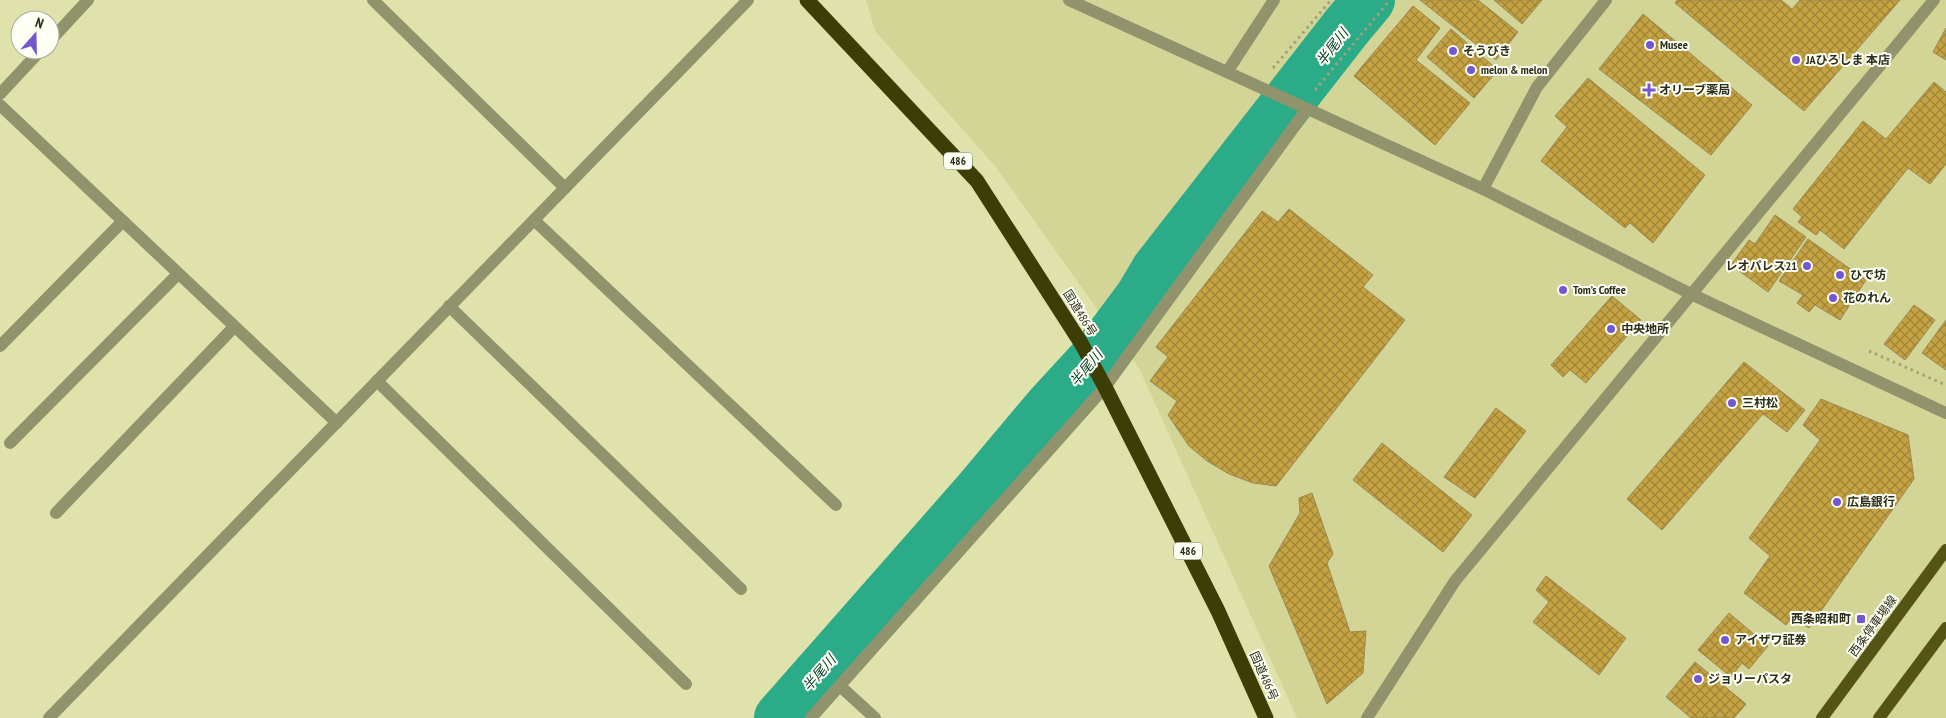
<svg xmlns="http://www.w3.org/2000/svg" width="1946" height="718" font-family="'PT Sans Narrow','Noto Sans JP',sans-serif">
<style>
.built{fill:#d3d597}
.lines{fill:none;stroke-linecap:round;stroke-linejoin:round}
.river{stroke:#2cab88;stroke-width:52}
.building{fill:url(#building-cross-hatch);stroke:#9b8957}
.path{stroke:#a0a378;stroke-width:3;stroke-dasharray:2.5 4;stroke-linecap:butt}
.minor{stroke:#91936c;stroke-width:12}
.major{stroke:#545416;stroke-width:12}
.highway{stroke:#3d3d06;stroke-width:15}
.poi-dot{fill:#7357d1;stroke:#fefff4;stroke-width:2}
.labels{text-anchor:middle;stroke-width:4;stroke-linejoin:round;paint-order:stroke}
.shield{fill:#fefff4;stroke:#6c6d5b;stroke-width:1}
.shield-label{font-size:11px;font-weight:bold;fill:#2d2e19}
.poi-label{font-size:12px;font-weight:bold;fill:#2d2e19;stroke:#fefff4;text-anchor:start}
.street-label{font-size:12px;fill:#2d2e19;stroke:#fefff4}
.water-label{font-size:14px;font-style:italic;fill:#033b2c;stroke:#fefff4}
</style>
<defs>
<pattern id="building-cross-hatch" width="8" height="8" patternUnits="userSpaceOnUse" patternTransform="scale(1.25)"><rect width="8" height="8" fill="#c5a343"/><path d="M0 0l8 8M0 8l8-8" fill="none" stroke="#a08537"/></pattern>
</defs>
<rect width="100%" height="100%" fill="#dfe2ab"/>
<path class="built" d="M866 0H1946V718H1297L1139 368 995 166 875 31Z"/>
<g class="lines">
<path class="river" d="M780 718 977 494 1051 406 1097 356 1141 297 1157 270 1348 25 1369 0"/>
</g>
<g class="building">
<path d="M1420 0H1478L1518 32 1496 60Z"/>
<path d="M1494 0H1542L1522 24Z"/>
<path d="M1677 0H1781L1792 9 1800 0H1900L1804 111 1675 3Z"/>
<path d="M1413 6 1440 28 1416 60 1470 103 1435 145 1354 76Z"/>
<path d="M1643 14 1752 105 1711 155 1599 69Z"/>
<path d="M1946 28V60L1933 52Z"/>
<path d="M1451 29 1498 70 1474 98 1427 57Z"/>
<path d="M1588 78 1705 175 1653 243 1630 223 1625 228 1541 161 1567 127 1555 116Z"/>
<path d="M1934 82 1946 92V164L1930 184 1908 168 1844 249 1820 230 1816 235 1798 222 1802 217 1793 209 1863 121 1886 139Z"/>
<path d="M1289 209 1373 275 1363 287 1405 320 1276 486 1253 483 1229 474 1207 461 1189 446 1168 415 1177 401 1150 381 1168 357 1156 347 1262 211 1278 222Z"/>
<path d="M1775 215 1806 237 1768 292 1731 265 1749 240 1755 244Z"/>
<path d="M1808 239 1866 280 1840 320 1815 305 1809 312 1797 303 1803 295 1779 281Z"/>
<path d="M1612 296 1641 320 1586 383 1570 370 1563 377 1551 365Z"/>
<path d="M1914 305 1935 320 1905 360 1884 344Z"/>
<path d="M1946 320V370L1922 353Z"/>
<path d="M1744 362 1805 410 1787 432 1763 414 1662 530 1627 499Z"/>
<path d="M1821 399 1908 435 1914 479 1809 628 1792 617 1786 625 1744 593 1770 556 1749 538 1820 440 1803 425Z"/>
<path d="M1496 408 1526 431 1475 498 1444 477Z"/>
<path d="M1382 443 1472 515 1443 552 1353 480Z"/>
<path d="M1312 493 1333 554 1327 563 1350 632 1366 631 1363 673 1327 704 1269 566 1300 513 1299 498Z"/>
<path d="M1546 576 1626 638 1599 675 1533 622 1549 602 1536 590Z"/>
<path d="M1729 613 1768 646 1749 669 1742 663 1731 677 1698 650Z"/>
<path d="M1695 662 1746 704 1734 718H1691L1666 697Z"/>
</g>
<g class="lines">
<g class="path">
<path d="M1273 68 1331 0"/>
<path d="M1315 90 1390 0"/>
<path d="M1869 351 1946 385"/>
</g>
<g class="minor">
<path d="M373 0 565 188"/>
<path d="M1069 0 1483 189 1691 294 1946 413"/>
<path d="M50 41 88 0"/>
<path d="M1227 72 1274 0"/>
<path d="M0 94 41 50"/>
<path d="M0 105 337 423"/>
<path d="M1483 189 1537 87 1606 0"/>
<path d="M534 220 836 505"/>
<path d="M449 306 741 589"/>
<path d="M0 346 123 221"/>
<path d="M377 381 686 684"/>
<path d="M10 443 178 274"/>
<path d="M56 513 234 327"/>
<path d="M840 686 875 718"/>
<path d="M49 718 748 0"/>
<path d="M811 718 1105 387 1307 109"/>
<path d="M1367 718 1455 581 1934 0"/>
</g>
<g class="major">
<path d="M1822 718 1946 550"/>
<path d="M1879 718 1946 628"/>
</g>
<path class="highway" d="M807 0 977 181 1081 343 1105 387 1218 611 1266 718"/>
</g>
<g class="poi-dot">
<circle cx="1650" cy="45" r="5"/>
<circle cx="1453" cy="51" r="5"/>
<circle cx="1796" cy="60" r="5"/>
<circle cx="1471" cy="70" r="5"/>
<path d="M1646.5 82.5h5v5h5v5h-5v5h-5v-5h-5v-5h5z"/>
<circle cx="1807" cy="266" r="5"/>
<circle cx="1840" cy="275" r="5"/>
<circle cx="1563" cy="290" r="5"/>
<circle cx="1833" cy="298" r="5"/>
<circle cx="1611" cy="329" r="5"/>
<circle cx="1732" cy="403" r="5"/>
<circle cx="1837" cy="502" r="5"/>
<rect x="1856" y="614" width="10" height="10" rx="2.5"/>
<circle cx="1725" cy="640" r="5"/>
<circle cx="1698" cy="679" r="5"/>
</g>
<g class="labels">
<g class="shield">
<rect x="944" y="152.5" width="28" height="17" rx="4"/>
<rect x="1174" y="542.5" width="28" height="17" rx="4"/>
</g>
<g class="shield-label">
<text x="958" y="165">486</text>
<text x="1188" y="555">486</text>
</g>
<g class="poi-label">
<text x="1660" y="49">Musee</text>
<text x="1463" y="55">そうびき</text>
<text x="1806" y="64">JAひろしま 本店</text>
<text x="1481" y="74">melon &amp; melon</text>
<text x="1659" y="94">オリーブ薬局</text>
<text x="1797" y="270" text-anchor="end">レオパレス21</text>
<text x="1850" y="279">ひで坊</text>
<text x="1573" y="294">Tom’s Coffee</text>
<text x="1843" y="302">花のれん</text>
<text x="1621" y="333">中央地所</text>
<text x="1742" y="407">三村松</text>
<text x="1847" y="506">広島銀行</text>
<text x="1851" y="623" text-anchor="end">西条昭和町</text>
<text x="1735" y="644">アイザワ証券</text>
<text x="1708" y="683">ジョリーパスタ</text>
</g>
<g class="street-label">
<text transform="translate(1080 313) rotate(58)" y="4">国道486号</text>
<text transform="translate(1873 626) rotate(-54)" y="4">西条停車場線</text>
<text transform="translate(1264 676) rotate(66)" y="4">国道486号</text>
</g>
<g class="water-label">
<text transform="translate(1332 47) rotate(-52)" y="5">半尾川</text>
<text transform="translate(1086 368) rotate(-50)" y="5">半尾川</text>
<text transform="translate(819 673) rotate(-49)" y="5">半尾川</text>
</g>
</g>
<g transform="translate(35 35) rotate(20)"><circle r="24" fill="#fefff4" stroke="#aaab9c"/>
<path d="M0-4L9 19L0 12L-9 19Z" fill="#7357d1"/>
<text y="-8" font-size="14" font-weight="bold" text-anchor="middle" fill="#2d2e19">N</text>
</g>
</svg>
